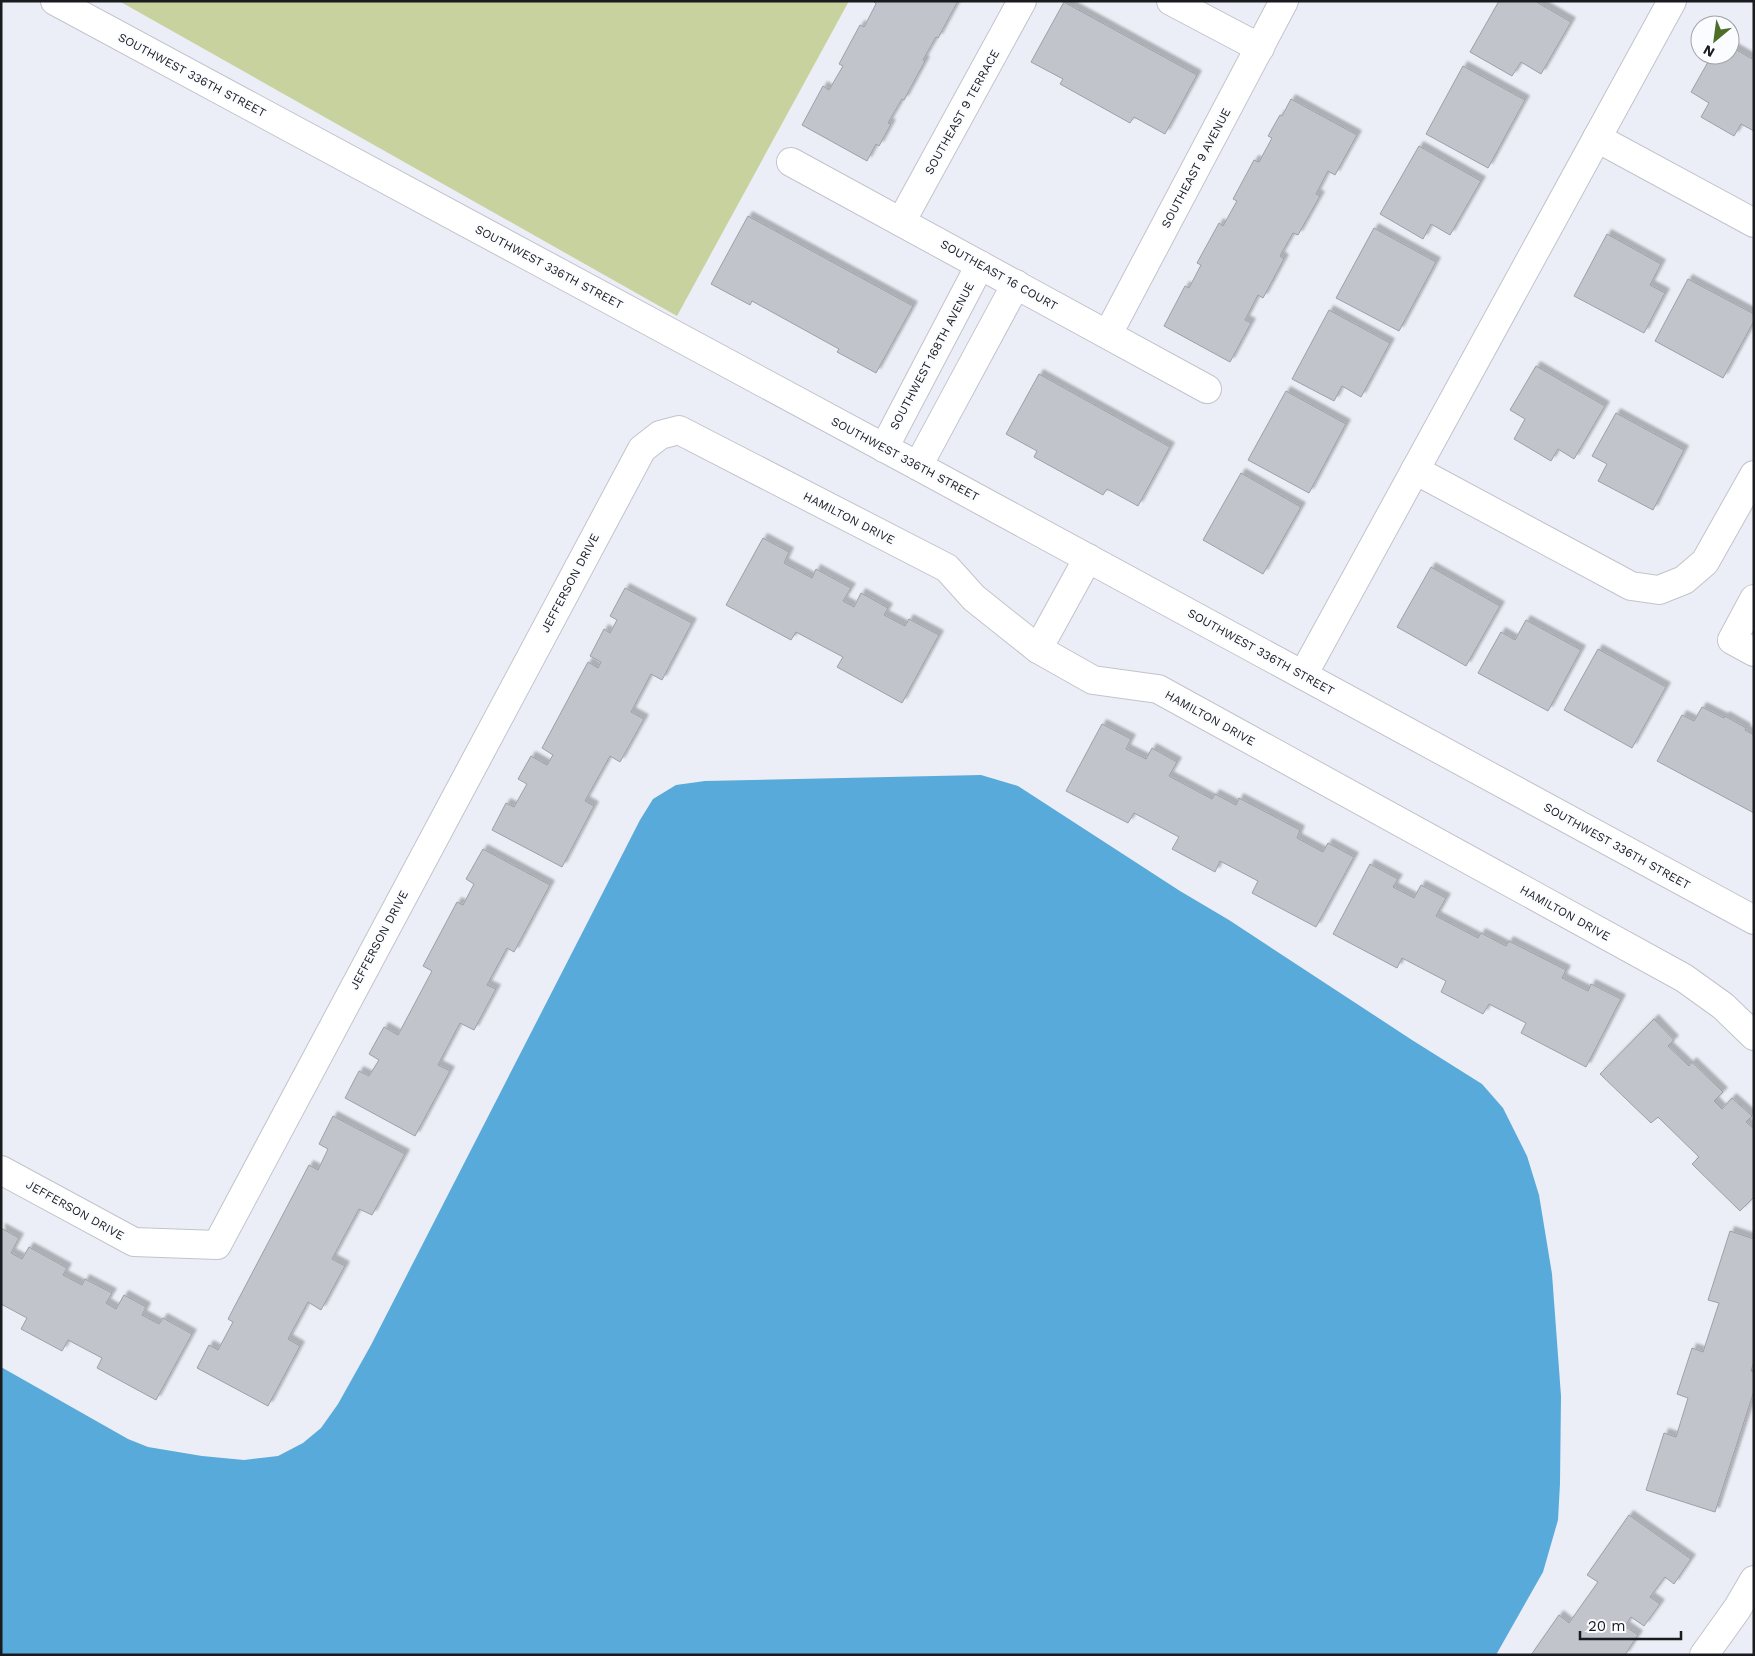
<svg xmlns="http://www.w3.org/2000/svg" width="1755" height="1656" font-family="'Work Sans',sans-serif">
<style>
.green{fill:#c7d29e}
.water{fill:#57aad9}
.building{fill:#c2c4cc;stroke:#9da0a7;filter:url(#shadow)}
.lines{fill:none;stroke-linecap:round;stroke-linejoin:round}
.minor-casing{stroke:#c1c4cc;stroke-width:30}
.minor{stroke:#fff;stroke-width:28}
.labels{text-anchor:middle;stroke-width:4.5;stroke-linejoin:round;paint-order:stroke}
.street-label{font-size:12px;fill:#1a1b1e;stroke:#fafcff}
</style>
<defs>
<filter id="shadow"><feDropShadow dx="4.5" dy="-4.5" stdDeviation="1" flood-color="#0004"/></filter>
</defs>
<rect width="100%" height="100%" fill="#ebeef6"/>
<path class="green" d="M119 1H849L677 316Z"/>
<path class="water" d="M981 775 1018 786 1180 891 1229 920 1412 1040 1482 1084 1503 1108 1527 1156 1539 1195 1552 1274 1561 1396 1560 1483 1558 1520 1543 1572 1496 1655H1V1367L128 1439 148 1447 202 1456 244 1460 278 1456 303 1443 321 1428 338 1404 371 1345 640 820 653 799 676 785 705 781Z"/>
<g class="building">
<path d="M873 1H958L938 38 936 37 923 60 925 61 904 100 902 99 888 123 891 124 879 146 876 144 867 161 802 125 823 86 829 90 843 66 839 64 860 25 864 27 876 4Z"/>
<path d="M1499 1H1535L1571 22 1541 74 1521 62 1512 76 1470 52Z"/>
<path d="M1064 2 1197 75 1165 134 1134 117 1130 123 1060 84 1063 79 1031 62Z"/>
<path d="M1730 46 1754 60V131L1741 124 1734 136 1701 117 1709 103 1691 92 1712 55H1730Z"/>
<path d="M1463 66 1525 100 1488 168 1426 134Z"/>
<path d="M1291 99 1357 135 1335 175 1328 171 1316 194 1320 196 1298 235 1293 233 1280 256 1284 259 1263 298 1258 295 1245 320 1251 323 1230 362 1164 326 1185 286 1189 288 1201 265 1197 263 1219 223 1223 226 1237 201 1233 199 1254 160 1259 162 1272 138 1268 136 1280 115 1282 116Z"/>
<path d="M1419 146 1481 181 1450 235 1431 224 1423 239 1380 214Z"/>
<path d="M748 216 913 306 876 373 837 352 839 349 752 301 750 305 711 284Z"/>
<path d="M1374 228 1436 262 1399 331 1336 298Z"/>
<path d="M1607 234 1661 264 1650 285 1665 293 1644 333 1574 296Z"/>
<path d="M1688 279 1754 314V321L1723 378 1655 341Z"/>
<path d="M1329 310 1390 343 1361 397 1342 386 1334 401 1292 379Z"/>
<path d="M1536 366 1605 406 1574 459 1558 449 1551 461 1514 439 1525 419 1510 410Z"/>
<path d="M1039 374 1170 447 1138 506 1107 489 1103 495 1034 457 1037 451 1006 434Z"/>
<path d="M1286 391 1346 424 1309 493 1248 460Z"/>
<path d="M1616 413 1684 450 1653 510 1598 481 1607 464 1592 456Z"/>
<path d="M1241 473 1301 507 1263 574 1203 540Z"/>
<path d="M763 538 789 552 784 563 812 578 816 569 851 588 843 601 854 607 861 593 888 608 884 615 905 626 909 619 939 635 902 703 837 667 843 657 796 632 791 640 726 605Z"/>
<path d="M1431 567 1500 606 1466 666 1397 627Z"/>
<path d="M625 588 692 623 662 680 651 674 631 712 644 719 620 762 610 756 585 801 594 806 562 867 492 830 506 803 514 807 527 784 518 779 531 756 547 765 553 755 542 748 588 662 598 668 601 662 590 656 604 629 610 633 617 620 610 616Z"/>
<path d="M1526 620 1581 650 1548 711 1478 673 1501 632 1515 640Z"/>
<path d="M1598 649 1666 687 1632 748 1564 710Z"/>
<path d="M1702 707 1724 718 1725 716 1746 728 1745 730 1754 735V813L1657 761 1682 715 1694 721Z"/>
<path d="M1102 724 1131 739 1126 749 1146 759 1152 748 1177 762 1169 776 1212 799 1215 794 1236 805 1239 798 1300 830 1297 838 1323 852 1328 843 1354 857 1316 927 1252 893 1258 881 1220 861 1215 872 1172 849 1179 837 1134 813 1128 823 1066 791Z"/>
<path d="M483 849 550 885 514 952 507 948 487 985 496 989 474 1030 460 1023 438 1065 450 1071 415 1136 345 1098 359 1071 369 1076 379 1060 369 1054 384 1027 398 1035 432 971 423 966 457 902 463 905 474 884 466 879Z"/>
<path d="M1370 864 1398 879 1393 887 1414 898 1421 885 1446 898 1436 916 1478 938 1481 933 1506 946 1509 941 1566 970 1562 978 1588 991 1591 984 1621 999 1586 1067 1521 1033 1526 1023 1489 1004 1483 1014 1441 992 1446 981 1402 958 1397 968 1333 934Z"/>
<path d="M1654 1019 1674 1040 1668 1046 1689 1066 1692 1062 1723 1092 1714 1101 1722 1109 1732 1098 1752 1116 1746 1122 1754 1129V1197L1740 1211 1692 1164 1699 1157 1658 1117 1651 1123 1600 1074Z"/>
<path d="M333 1116 405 1154 372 1215 359 1209 332 1259 345 1266 321 1310 308 1302 288 1339 300 1346 268 1406 197 1368 209 1345 218 1350 233 1322 228 1319 309 1165 318 1170 328 1149 319 1144Z"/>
<path d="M1 1228 19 1238 11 1253 22 1259 29 1247 67 1268 63 1275 82 1285 85 1279 112 1293 106 1303 116 1309 124 1295 146 1307 142 1315 159 1324 163 1318 192 1334 156 1400 97 1368 102 1358 68 1340 62 1351 21 1329 27 1318 1 1304Z"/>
<path d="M1730 1231 1754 1239V1361L1751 1371 1754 1372V1391L1715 1512 1646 1490 1664 1433 1676 1437 1688 1398 1677 1394 1692 1348 1703 1352 1719 1303 1708 1300Z"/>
<path d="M1629 1515 1691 1559 1674 1584 1665 1577 1650 1597 1660 1604 1644 1626 1631 1617 1625 1626 1638 1635 1625 1655H1531L1559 1615 1569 1623 1598 1582 1587 1575Z"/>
</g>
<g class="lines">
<g class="minor-casing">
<g id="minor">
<path d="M55 1 918 466 1754 920"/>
<path d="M1171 1 1260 48"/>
<path d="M1597 138 1754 223"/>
<path d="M791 162 1207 389"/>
<path d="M901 222 1022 1"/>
<path d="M1108 334 1284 1"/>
<path d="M884 448 980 265"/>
<path d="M918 466 1016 284"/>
<path d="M1415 470 1631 586 1659 590 1684 580 1705 562 1754 475"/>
<path d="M1754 599 1732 640 1754 652"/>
<path d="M1038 649 1088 558"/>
<path d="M1303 675 1672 1"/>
<path d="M1 1170 134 1242 217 1245 642 449 660 435 679 430 947 568 974 598 1038 649 1093 680 1158 689 1684 978 1723 1006 1754 1036"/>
<path d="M1704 1655 1737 1609 1754 1580"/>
</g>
</g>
<use href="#minor" class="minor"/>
</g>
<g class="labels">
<g class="street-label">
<text transform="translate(192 75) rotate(28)" y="4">SOUTHWEST 336TH STREET</text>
<text transform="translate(962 112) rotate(-61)" y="4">SOUTHEAST 9 TERRACE</text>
<text transform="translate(1196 168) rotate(-62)" y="4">SOUTHEAST 9 AVENUE</text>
<text transform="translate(549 267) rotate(28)" y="4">SOUTHWEST 336TH STREET</text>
<text transform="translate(999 275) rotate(29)" y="4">SOUTHEAST 16 COURT</text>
<text transform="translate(932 356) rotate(-62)" y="4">SOUTHWEST 168TH AVENUE</text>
<text transform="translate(905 459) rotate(28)" y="4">SOUTHWEST 336TH STREET</text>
<text transform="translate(849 518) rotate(27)" y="4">HAMILTON DRIVE</text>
<text transform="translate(570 583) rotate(-62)" y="4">JEFFERSON DRIVE</text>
<text transform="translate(1261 652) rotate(29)" y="4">SOUTHWEST 336TH STREET</text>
<text transform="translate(1210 718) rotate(29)" y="4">HAMILTON DRIVE</text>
<text transform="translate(1617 846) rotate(29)" y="4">SOUTHWEST 336TH STREET</text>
<text transform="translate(1565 913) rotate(29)" y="4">HAMILTON DRIVE</text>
<text transform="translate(379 940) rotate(-62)" y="4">JEFFERSON DRIVE</text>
<text transform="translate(75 1210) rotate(29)" y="4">JEFFERSON DRIVE</text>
</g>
</g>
<rect width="1755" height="1656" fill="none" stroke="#1a1b1e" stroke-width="5"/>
<g transform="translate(1715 40) rotate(209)"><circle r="24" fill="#fafcff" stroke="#a0a2a5"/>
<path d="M0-4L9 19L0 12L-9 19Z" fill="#4c6e26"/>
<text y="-8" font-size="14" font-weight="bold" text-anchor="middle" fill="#1a1b1e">N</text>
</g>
<path d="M1580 1631v8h101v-8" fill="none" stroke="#1a1b1e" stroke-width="2.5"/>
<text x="1588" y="1631" font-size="15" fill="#1a1b1e" stroke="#fafcff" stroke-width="4" paint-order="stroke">20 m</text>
</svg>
